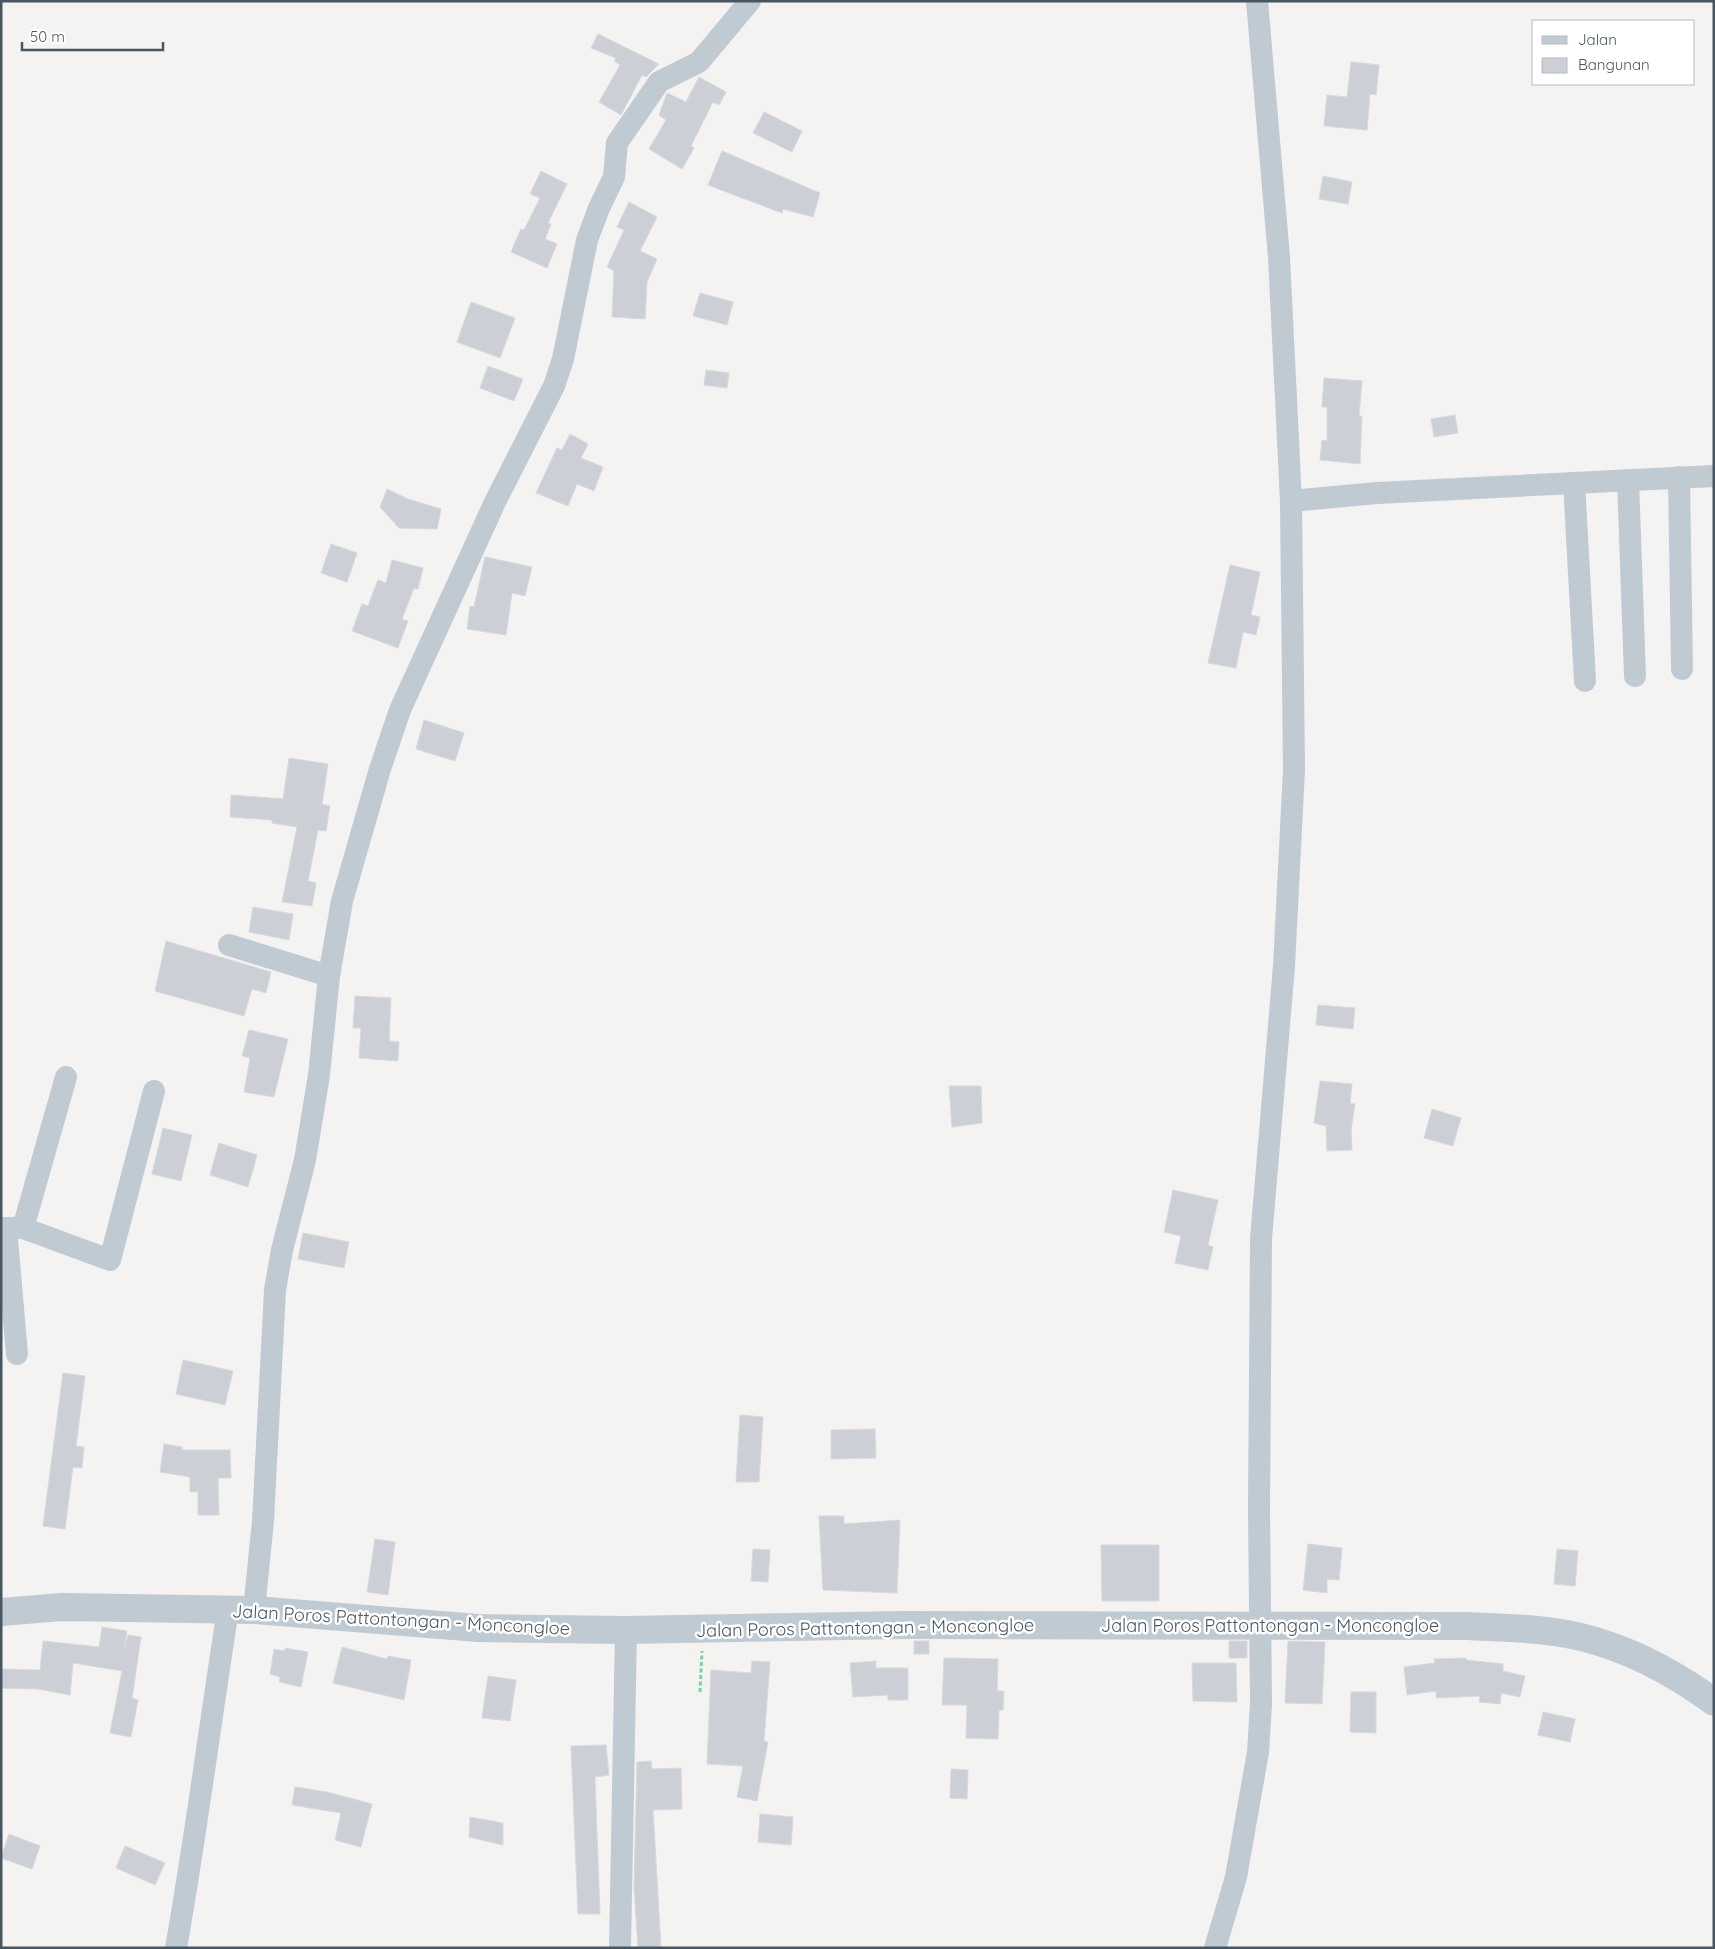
<svg xmlns="http://www.w3.org/2000/svg" width="1715" height="1949" font-family="Quicksand,sans-serif">
<style>
.building{fill:#cccfd5;stroke:#d6d9de}
.lines{fill:none;stroke-linecap:round;stroke-linejoin:round}
.path{stroke:#74d5a2;stroke-width:3;stroke-dasharray:4 2.5;stroke-linecap:butt}
.minor{stroke:#c0cad3;stroke-width:22}
.tertiary{stroke:#c0cad3;stroke-width:28}
.labels{text-anchor:middle;stroke-width:5;stroke-linejoin:round;paint-order:stroke}
.street-label{font-size:18px;fill:#485662;stroke:#fff}
</style>
<rect width="100%" height="100%" fill="#f5f2f2"/>
<g class="building">
<path d="M598 34 659 64 646 77 642 75 621 115 599 102 620 65 614 61 616 58 591 48Z"/>
<path d="M1351 62 1379 65 1376 95 1370 94 1367 130 1324 126 1327 95 1347 97Z"/>
<path d="M699 77 726 92 719 105 713 102 691 146 694 148 682 169 649 149 666 120 659 115 667 93 686 102Z"/>
<path d="M764 112 802 131 792 152 753 133Z"/>
<path d="M722 151 820 193 813 217 783 209 782 213 708 185Z"/>
<path d="M541 171 567 184 548 223 551 224 545 239 557 244 547 268 511 252 521 229 524 230 540 198 530 194Z"/>
<path d="M1323 176 1352 182 1348 204 1319 199Z"/>
<path d="M629 202 657 217 640 251 657 259 647 282 645 319 612 317 614 271 607 267 624 230 617 227Z"/>
<path d="M700 293 733 302 727 325 693 316Z"/>
<path d="M471 302 515 318 500 358 457 342Z"/>
<path d="M488 366 523 379 514 401 480 388Z"/>
<path d="M706 370 729 373 727 388 704 385Z"/>
<path d="M1324 378 1362 381 1359 416H1362L1360 464 1320 460 1322 440 1327 441V407H1322Z"/>
<path d="M1455 415 1458 433 1434 437 1431 419Z"/>
<path d="M570 434 588 444 581 458 603 467 594 491 577 484 568 506 536 493 557 448 562 450Z"/>
<path d="M387 489 408 499 441 509 437 529 399 528 380 507Z"/>
<path d="M331 544 357 553 347 582 321 573Z"/>
<path d="M485 557 532 567 525 596 512 593 506 635 467 629 470 606 474 607Z"/>
<path d="M392 560 423 568 418 589 414 588 402 619 408 621 398 648 352 631 362 604 368 606 378 580 386 583Z"/>
<path d="M1230 565 1260 572 1251 615 1260 617 1256 635 1243 632 1236 668 1208 663Z"/>
<path d="M424 720 464 733 455 761 416 749Z"/>
<path d="M289 758 328 764 322 804 330 806 326 831 318 830 308 881 316 883 312 906 282 902 297 827 272 823V820L230 817 231 795 283 799Z"/>
<path d="M253 907 293 914 289 940 249 932Z"/>
<path d="M166 941 271 972 266 993 252 989 244 1016 155 991Z"/>
<path d="M355 996 391 998 389 1041 399 1042 398 1061 359 1058 361 1028H353Z"/>
<path d="M1318 1005 1355 1008 1353 1029 1316 1025Z"/>
<path d="M249 1030 288 1039 274 1097 244 1092 250 1058 242 1056Z"/>
<path d="M1320 1081 1352 1084 1350 1103 1355 1104 1351 1130 1352 1150 1327 1151 1326 1126 1314 1123Z"/>
<path d="M949 1086H981L982 1123 952 1127Z"/>
<path d="M1432 1109 1461 1118 1453 1146 1424 1138Z"/>
<path d="M163 1128 192 1135 181 1181 152 1174Z"/>
<path d="M219 1143 257 1155 248 1187 210 1175Z"/>
<path d="M1173 1190 1218 1200 1208 1245 1213 1247 1208 1270 1175 1263 1181 1236 1164 1232Z"/>
<path d="M303 1233 349 1242 344 1268 298 1259Z"/>
<path d="M183 1360 233 1371 225 1405 176 1394Z"/>
<path d="M63 1373 85 1376 76 1446 84 1447 82 1468 73 1467 65 1529 43 1526Z"/>
<path d="M740 1415 763 1417 759 1482H736Z"/>
<path d="M875 1429 876 1458 831 1459V1430Z"/>
<path d="M164 1444 182 1447V1450H230L231 1478H218L219 1515H198V1492H190V1477L160 1472Z"/>
<path d="M819 1516H844V1524L900 1520 897 1593 823 1590Z"/>
<path d="M375 1539 395 1542 388 1595 367 1592Z"/>
<path d="M1308 1544 1342 1548 1339 1580 1327 1579V1593L1303 1590Z"/>
<path d="M1101 1545H1159V1601H1102Z"/>
<path d="M753 1549 770 1550 768 1582 751 1581Z"/>
<path d="M1557 1549 1578 1551 1575 1586 1554 1584Z"/>
<path d="M102 1627 127 1631 124 1650 128 1635 141 1637 132 1698 138 1700 131 1737 110 1733 122 1671 73 1663 70 1695 38 1689 1 1688V1669L40 1670 43 1641 99 1647Z"/>
<rect x="914" y="1641" width="15" height="13"/>
<rect x="1229" y="1641" width="18" height="17"/>
<path d="M1288 1641 1325 1642 1322 1704 1285 1703Z"/>
<path d="M342 1647 387 1659 388 1656 411 1660 404 1700 333 1683Z"/>
<path d="M285 1648 308 1652 301 1687 279 1682 280 1677 270 1674 274 1649 285 1651Z"/>
<path d="M944 1658 998 1659 997 1691H1004L1003 1710H999L998 1739 966 1738 967 1705H942Z"/>
<path d="M1466 1658V1660L1503 1664V1671L1525 1676 1520 1697 1501 1693 1500 1704 1479 1702 1480 1696 1436 1698V1691L1407 1695 1404 1667 1435 1663 1434 1659Z"/>
<path d="M752 1661 770 1662 764 1741 768 1742 757 1801 737 1797 743 1766 707 1764 711 1670 751 1673Z"/>
<path d="M876 1661V1668H908V1700H888V1695L853 1697 850 1663Z"/>
<path d="M1192 1663H1236L1237 1702 1193 1701Z"/>
<path d="M488 1676 516 1680 510 1721 482 1718Z"/>
<path d="M1351 1692H1376V1733L1350 1732Z"/>
<path d="M1543 1712 1575 1719 1570 1742 1538 1735Z"/>
<path d="M606 1745 609 1775 595 1777 600 1914H578L571 1746Z"/>
<path d="M651 1761 652 1769 681 1768 682 1809 653 1810 661 1948H638L634 1887 637 1762Z"/>
<path d="M951 1769 968 1770 967 1799 950 1798Z"/>
<path d="M295 1787 327 1792 372 1804 361 1847 335 1840 341 1813 292 1805Z"/>
<path d="M760 1814 793 1817 791 1845 758 1842Z"/>
<path d="M470 1817 503 1823V1845L469 1837Z"/>
<path d="M9 1834 40 1846 32 1869 1 1858Z"/>
<path d="M125 1846 165 1863 155 1885 116 1868Z"/>
</g>
<g class="lines">
<path class="path" d="M700 1692 702 1651"/>
<g class="minor">
<path d="M1679 477 1682 669"/>
<path d="M1628 480 1635 676"/>
<path d="M1574 483 1585 681"/>
<path d="M1291 501 1377 493 1714 476"/>
<path d="M229 945 329 976"/>
<path d="M1 1228H23L66 1077"/>
<path d="M6 1228 17 1354"/>
<path d="M23 1228 110 1260 154 1091"/>
<path d="M254 1610 263 1521 275 1290 282 1250 305 1160 319 1075 329 976 342 901 380 769 400 710 495 502 554 386 563 359 587 240 599 208 614 177 617 143 659 82 699 62 750 1"/>
<path d="M176 1948C196 1836 210 1723 228 1610"/>
<path d="M620 1948 626 1630"/>
<path d="M1215 1948 1236 1877 1258 1752 1261 1704 1259 1509 1261 1239 1284 966 1294 770 1291 501 1279 257 1257 1"/>
</g>
<path class="tertiary" d="M1 1612 62 1607 254 1610 478 1628 626 1630 905 1625 1467 1626C1505 1628 1544 1628 1581 1637 1630 1649 1673 1672 1714 1702"/>
</g>
<g class="labels">
<g class="street-label">
<text transform="translate(401 1620) rotate(3)" y="6">Jalan Poros Pattontongan - Moncongloe</text>
<text x="1270" y="1632">Jalan Poros Pattontongan - Moncongloe</text>
<text transform="translate(865 1628) rotate(-1)" y="6">Jalan Poros Pattontongan - Moncongloe</text>
</g>
</g>
<rect width="1715" height="1949" fill="none" stroke="#485662" stroke-width="5"/>
<rect x="1532" y="20" width="162" height="65" fill="#ffffff" stroke="#b6bbc0"/>
<rect x="1542" y="36" width="25" height="8" fill="#c0cad3" stroke="#b6bbc0"/>
<text x="1578" y="45" font-size="15" fill="#485662">Jalan</text>
<rect x="1542" y="58" width="25" height="15" fill="#cccfd5" stroke="#b6bbc0"/>
<text x="1578" y="70" font-size="15" fill="#485662">Bangunan</text>
<path d="M22 42v8h141v-8" fill="none" stroke="#485662" stroke-width="2.5"/>
<text x="30" y="42" font-size="15" fill="#485662" stroke="#ffffff" stroke-width="4" paint-order="stroke">50 m</text>
</svg>
